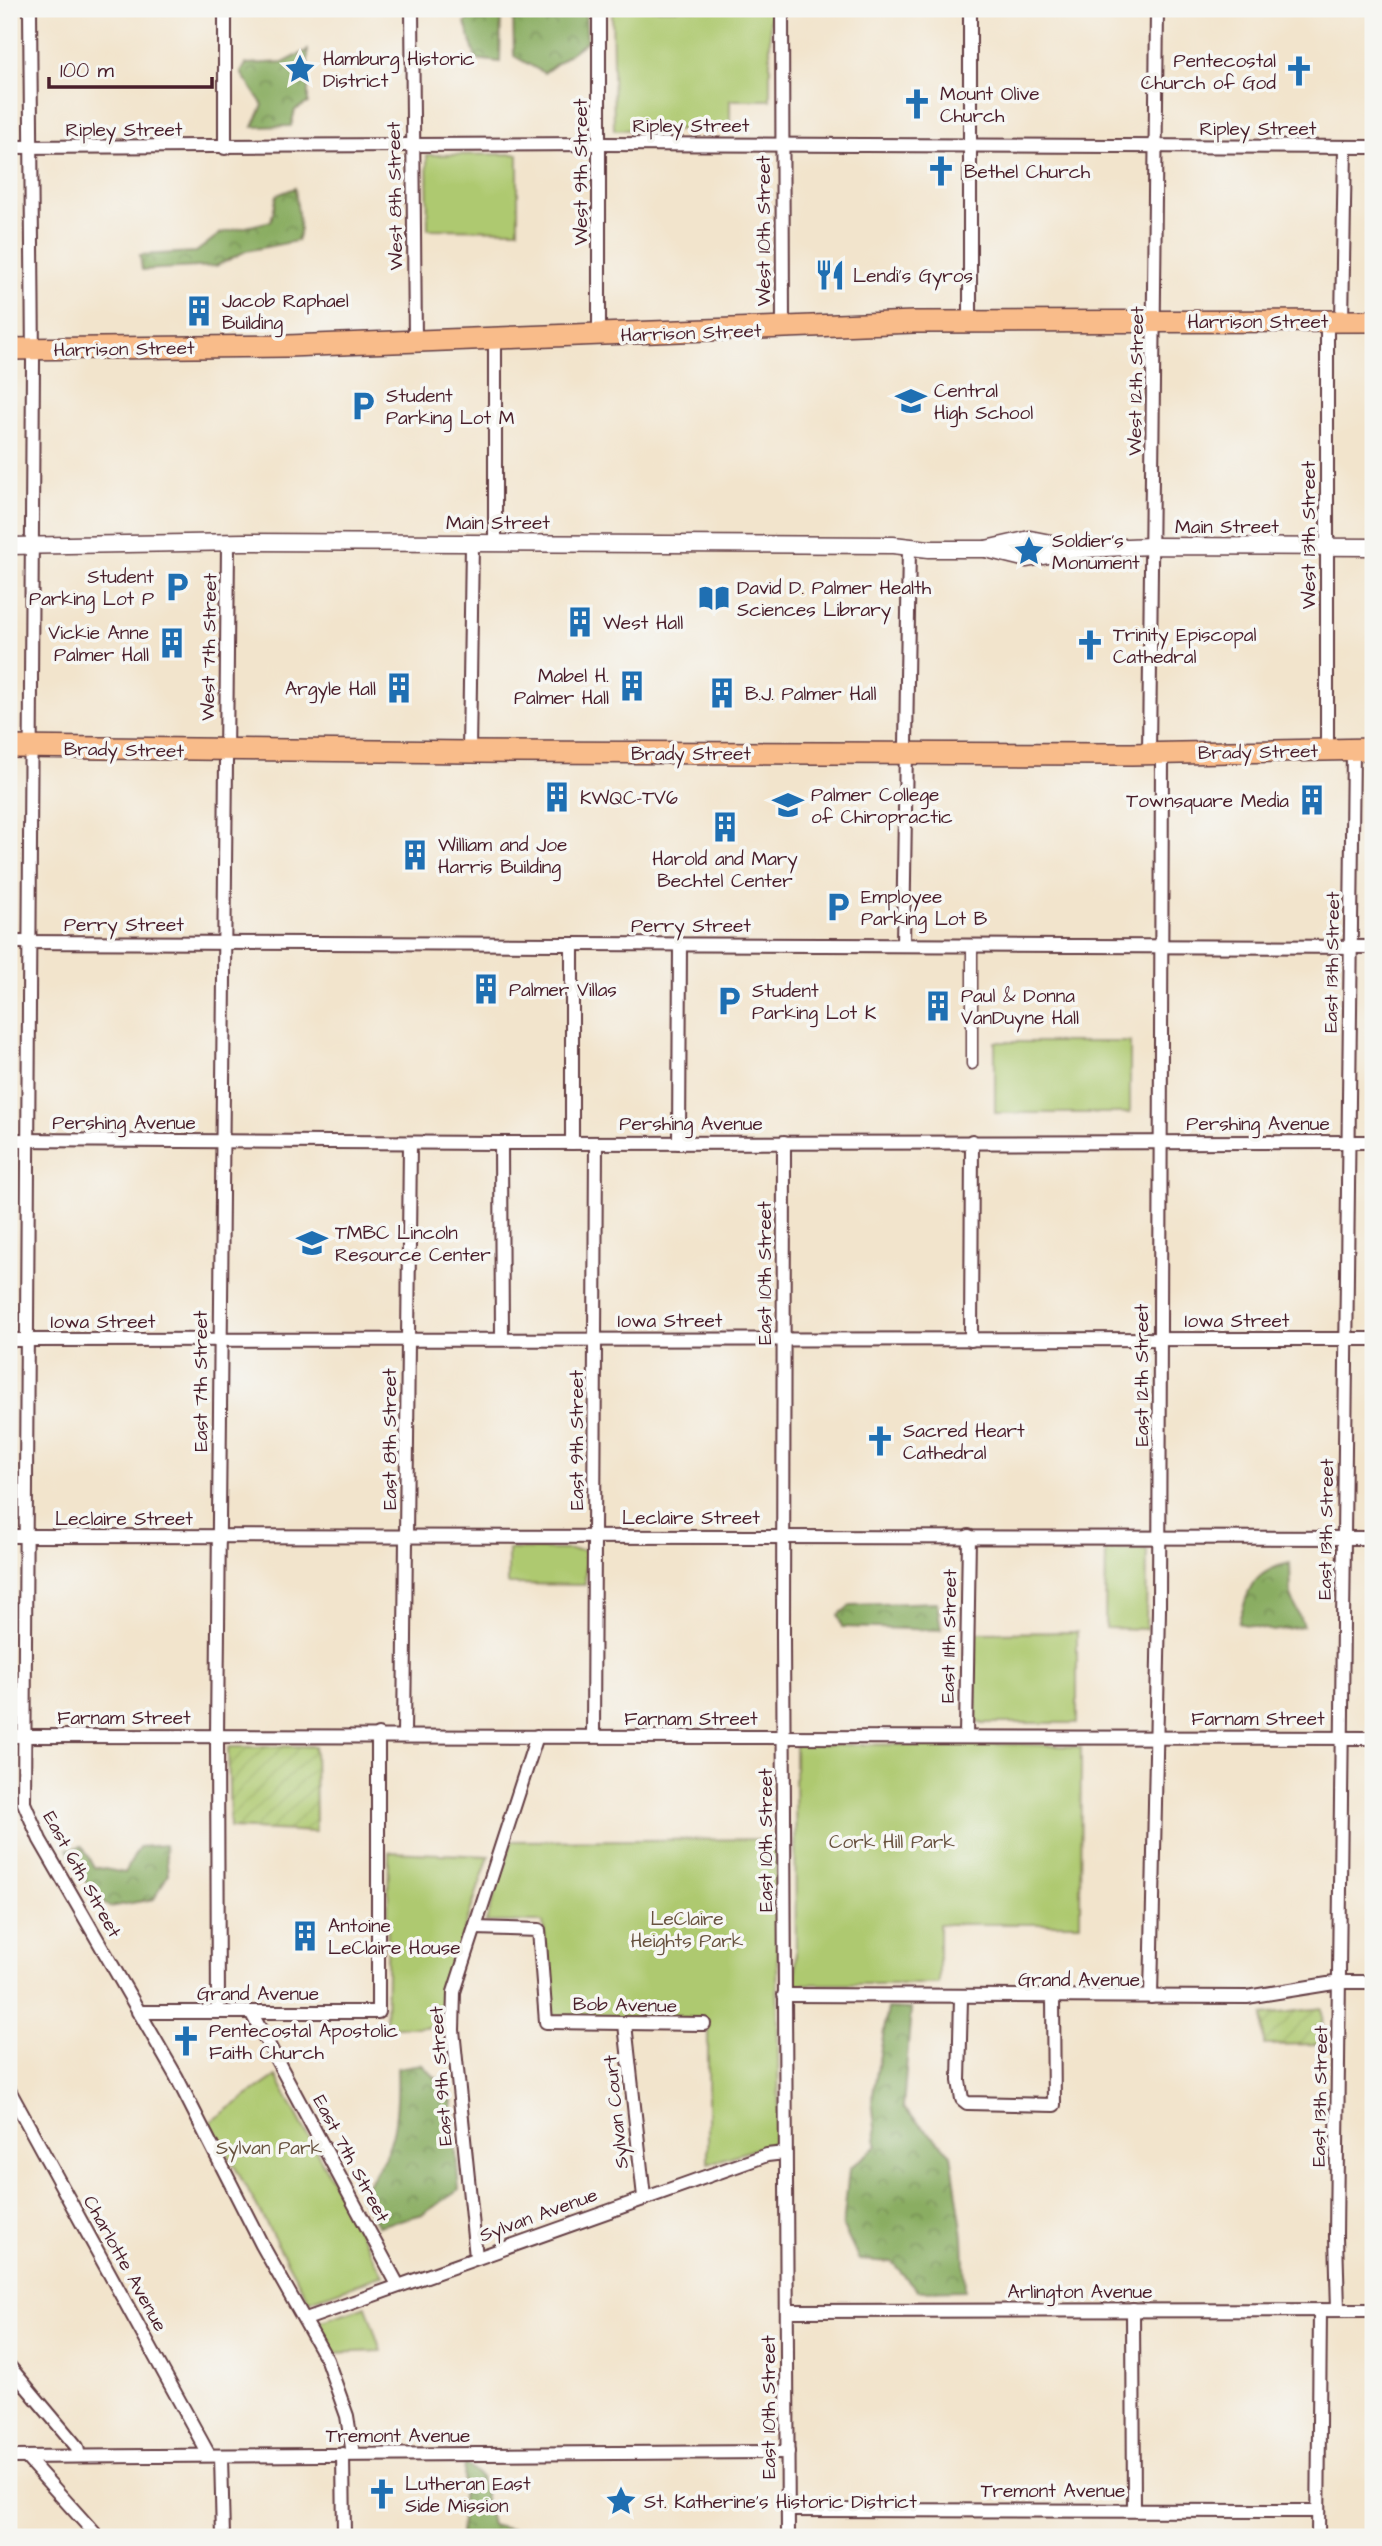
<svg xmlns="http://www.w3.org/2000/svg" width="1382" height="2546" font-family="'Architects Daughter',sans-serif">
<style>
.forest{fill:url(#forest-crowns);stroke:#6a6646;stroke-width:2}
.park{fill:#aec96f;stroke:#7c744d;stroke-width:2}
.garden{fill:url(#garden-furrows);stroke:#7c744d;stroke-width:2}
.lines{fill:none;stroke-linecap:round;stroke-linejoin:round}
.pedestrian-casing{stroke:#633d43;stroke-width:13}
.minor-casing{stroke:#633d43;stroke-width:16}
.tertiary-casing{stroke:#633d43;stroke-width:19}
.trunk-casing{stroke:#633d43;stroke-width:24}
.pedestrian{stroke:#fff;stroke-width:10}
.minor{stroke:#fff;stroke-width:12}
.tertiary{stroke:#fff;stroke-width:16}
.trunk{stroke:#f9bc8a;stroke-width:21}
.labels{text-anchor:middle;stroke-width:7;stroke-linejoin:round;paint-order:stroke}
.poi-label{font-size:19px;fill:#4a1f2b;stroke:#f6f6f2;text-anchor:start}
.street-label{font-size:19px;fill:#4a1f2b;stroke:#f6f6f2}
.park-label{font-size:19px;fill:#68523f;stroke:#f6f6f2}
</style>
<defs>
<pattern id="forest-crowns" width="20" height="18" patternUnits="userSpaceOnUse" patternTransform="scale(1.75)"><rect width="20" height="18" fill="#8aad62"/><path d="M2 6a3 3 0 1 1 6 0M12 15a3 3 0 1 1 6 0" fill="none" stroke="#738c51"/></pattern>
<pattern id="garden-furrows" width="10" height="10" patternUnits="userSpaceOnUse" patternTransform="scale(1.75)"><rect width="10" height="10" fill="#aec96f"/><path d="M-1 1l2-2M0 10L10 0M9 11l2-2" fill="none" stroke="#97ac60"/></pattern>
</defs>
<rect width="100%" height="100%" fill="#f6f6f2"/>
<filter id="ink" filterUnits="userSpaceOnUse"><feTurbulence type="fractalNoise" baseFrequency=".0143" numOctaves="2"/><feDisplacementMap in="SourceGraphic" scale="14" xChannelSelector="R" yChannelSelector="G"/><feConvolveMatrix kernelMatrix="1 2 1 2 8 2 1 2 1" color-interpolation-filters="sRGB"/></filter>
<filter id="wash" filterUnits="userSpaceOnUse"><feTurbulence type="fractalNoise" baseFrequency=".00686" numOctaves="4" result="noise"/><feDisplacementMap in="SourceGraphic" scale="28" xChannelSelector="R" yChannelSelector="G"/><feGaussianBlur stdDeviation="1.57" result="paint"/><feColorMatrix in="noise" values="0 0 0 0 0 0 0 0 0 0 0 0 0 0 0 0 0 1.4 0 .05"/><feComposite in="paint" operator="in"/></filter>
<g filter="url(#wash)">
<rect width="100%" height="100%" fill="#f2e4cc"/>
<g class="forest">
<path d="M477 9H501L500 62 476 59 465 23Z"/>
<path d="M513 9H585L587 41 544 73 514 56Z"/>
<path d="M308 50V103L295 110 291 126 253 127 263 105 241 73 246 64 285 62Z"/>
<path d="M295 188 300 231 297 241 246 251 216 266 142 270 140 255 196 252 221 233 271 221 277 195Z"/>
<path d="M1290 1563 1291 1595 1303 1626 1273 1631 1238 1623C1249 1589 1252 1571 1290 1563Z"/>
<path d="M937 1602 941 1630 842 1627 838 1615 851 1605Z"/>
<path d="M165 1845 168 1874 154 1899 109 1907 89 1887 68 1849 82 1846 94 1867 125 1873 139 1847Z"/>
<path d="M888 2008 911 2009 903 2108 951 2154 963 2236 965 2290 918 2291 892 2262 859 2260 843 2227 849 2169 877 2146 872 2100Z"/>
<path d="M421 2064 451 2092 459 2190 423 2214 378 2226 359 2194C395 2154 399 2120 397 2068Z"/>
<path d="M464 2463 480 2477 491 2525 518 2531V2537H460Z"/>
</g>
<g class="park">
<path d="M612 9H770V100H730V129L614 130Z"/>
<path d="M518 154V230L428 229 427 155Z"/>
<rect x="995" y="1042" width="135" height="71"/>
<path d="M508 1549 586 1550 585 1585 508 1584Z"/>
<path d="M1106 1549 1147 1550 1146 1629 1105 1628Z"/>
<path d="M1077 1632V1723H976L975 1633Z"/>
<path d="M1017 1744 1081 1747 1080 1924H939V1984H796L795 1745Z"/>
<path d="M776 1839 779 2141 708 2164V2020L553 2016 543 1922H486L512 1841Z"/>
<path d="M389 1852 489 1856 443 1993 439 2027H386Z"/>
<path d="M276 2076 383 2275 309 2301 210 2122Z"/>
<path d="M366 2306 381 2351 331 2353 318 2322Z"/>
</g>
<g class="garden">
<path d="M315 1746 316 1832 230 1828 228 1747Z"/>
<path d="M1322 2008 1323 2044 1264 2045 1263 2015Z"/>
</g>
</g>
<g filter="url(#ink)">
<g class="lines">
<g class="pedestrian-casing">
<path id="pedestrian" d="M972 946V1064"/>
</g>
<g class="minor-casing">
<g id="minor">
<path d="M30 9 33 362 24 1803 40 1840 176 2076 262 2245 327 2360 347 2416 353 2454"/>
<path d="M225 9V148"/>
<path d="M412 9 415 340"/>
<path d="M782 9 783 328"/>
<path d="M9 147 599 144 1373 147"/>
<path d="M1327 320V750"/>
<path d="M1342 321 1345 147"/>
<path d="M970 322V9"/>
<path d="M599 336V9"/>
<path d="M495 339V543"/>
<path d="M469 752 472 543"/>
<path d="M1149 754 1157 9"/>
<path d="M9 942 1373 947"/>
<path d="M572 945V1143"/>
<path d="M903 945 909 547"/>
<path d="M9 1140 501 1143 1373 1142"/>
<path d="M784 1142 783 1637 788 2537"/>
<path d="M501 1143 502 1339"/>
<path d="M679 1143 680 944"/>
<path d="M9 1340 1373 1339"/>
<path d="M971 1340 972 1141"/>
<path d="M9 1536 1373 1538"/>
<path d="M9 1736 1373 1738"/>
<path d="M404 1736 410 1143"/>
<path d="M593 1736 596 1143"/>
<path d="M966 1736 969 1536"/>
<path d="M475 1928 539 1930 546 2022 704 2024"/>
<path d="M784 1995 1247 1997 1340 1982H1373"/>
<path d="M1151 1997 1159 1610 1162 753"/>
<path d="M961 1998 959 2081 962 2099 967 2103 1054 2105 1053 1999"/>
<path d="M138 2012H378V1735"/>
<path d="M218 2012 217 1736 228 544"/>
<path d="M251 2012 398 2285"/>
<path d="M625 2024 644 2197"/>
<path d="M9 2090 209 2455"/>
<path d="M476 2257 453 2030 454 1992 537 1736"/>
<path d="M1133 2310 1134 2509"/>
<path d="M1338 2310 1336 2236 1353 749"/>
<path d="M787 2311 1373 2310"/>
<path d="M306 2319 767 2155 785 2153"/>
<path d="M9 2366 77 2447 79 2456"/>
<path d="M343 2454 344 2537"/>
<path d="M221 2456 223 2537"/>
<path d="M9 2457 788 2452"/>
<path d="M26 2457 98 2537"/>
<path d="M788 2510 1318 2511"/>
<path d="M1318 2537 1320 2310"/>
</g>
</g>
<g class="tertiary-casing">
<g id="tertiary">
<path d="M9 546 244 542 893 545 929 549H986"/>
<path d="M1081 549 1030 539 986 549 1027 559 1081 549 1151 546 1373 547"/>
</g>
</g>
<g class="trunk-casing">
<g id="trunk">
<path d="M9 349 288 346 914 322 1373 321"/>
<path d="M9 747 469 752 1131 754 1373 749"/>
</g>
</g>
<use href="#pedestrian" class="pedestrian"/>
<use href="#minor" class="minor"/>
<use href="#tertiary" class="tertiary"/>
<use href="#trunk" class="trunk"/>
</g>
</g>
<defs>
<g id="sight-bare" transform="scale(2.415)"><path d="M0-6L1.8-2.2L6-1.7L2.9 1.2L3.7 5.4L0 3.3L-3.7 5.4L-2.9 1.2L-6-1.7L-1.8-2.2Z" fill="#1f6fb2" stroke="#f6f6f2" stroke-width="2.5" paint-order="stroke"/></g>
<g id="church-bare" transform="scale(2.415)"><path d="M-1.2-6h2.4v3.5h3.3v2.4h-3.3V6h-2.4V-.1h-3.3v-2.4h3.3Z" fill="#1f6fb2" stroke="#f6f6f2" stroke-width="2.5" paint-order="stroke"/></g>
<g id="restaurant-bare" transform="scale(2.415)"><path d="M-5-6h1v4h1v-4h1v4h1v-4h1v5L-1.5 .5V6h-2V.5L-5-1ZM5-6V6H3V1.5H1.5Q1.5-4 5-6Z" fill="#1f6fb2" stroke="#f6f6f2" stroke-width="2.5" paint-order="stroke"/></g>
<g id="building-bare" transform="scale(2.415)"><path d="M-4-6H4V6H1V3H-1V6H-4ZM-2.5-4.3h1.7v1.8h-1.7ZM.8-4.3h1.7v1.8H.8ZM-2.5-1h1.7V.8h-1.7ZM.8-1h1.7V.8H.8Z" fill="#1f6fb2" stroke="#f6f6f2" stroke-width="2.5" paint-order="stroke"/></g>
<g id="school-bare" transform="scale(2.415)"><path d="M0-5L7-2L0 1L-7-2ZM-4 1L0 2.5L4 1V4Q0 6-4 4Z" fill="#1f6fb2" stroke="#f6f6f2" stroke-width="2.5" paint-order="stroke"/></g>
<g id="parking-bare" transform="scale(2.415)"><path d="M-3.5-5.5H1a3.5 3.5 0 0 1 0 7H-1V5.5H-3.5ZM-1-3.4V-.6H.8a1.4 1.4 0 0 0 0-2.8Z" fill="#1f6fb2" stroke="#f6f6f2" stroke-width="2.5" paint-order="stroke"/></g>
<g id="library-bare" transform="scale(2.415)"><path d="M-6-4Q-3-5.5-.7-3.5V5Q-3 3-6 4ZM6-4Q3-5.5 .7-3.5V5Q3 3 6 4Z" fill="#1f6fb2" stroke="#f6f6f2" stroke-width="2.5" paint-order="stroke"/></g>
<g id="university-bare" transform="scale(2.415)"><path d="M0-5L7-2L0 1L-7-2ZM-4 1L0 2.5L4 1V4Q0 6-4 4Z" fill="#1f6fb2" stroke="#f6f6f2" stroke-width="2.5" paint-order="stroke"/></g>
</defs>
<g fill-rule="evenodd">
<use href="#sight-bare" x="300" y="69"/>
<use href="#church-bare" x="1299" y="71"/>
<use href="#church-bare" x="917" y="104"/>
<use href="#church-bare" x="941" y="171"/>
<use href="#restaurant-bare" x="830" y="275"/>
<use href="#building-bare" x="199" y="311"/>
<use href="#school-bare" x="911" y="401"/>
<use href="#parking-bare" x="363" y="406"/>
<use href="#sight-bare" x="1029" y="551"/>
<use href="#parking-bare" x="177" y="587"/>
<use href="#library-bare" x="714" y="598"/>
<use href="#building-bare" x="580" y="622"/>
<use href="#building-bare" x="172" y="643"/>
<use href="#church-bare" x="1090" y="645"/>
<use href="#building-bare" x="632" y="686"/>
<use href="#building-bare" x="399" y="688"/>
<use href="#building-bare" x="722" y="693"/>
<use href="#building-bare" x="557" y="797"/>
<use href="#building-bare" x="1312" y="800"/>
<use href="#university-bare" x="788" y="805"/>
<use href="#building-bare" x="725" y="827"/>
<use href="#building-bare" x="415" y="855"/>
<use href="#parking-bare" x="838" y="907"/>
<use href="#building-bare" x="486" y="989"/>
<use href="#parking-bare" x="729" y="1001"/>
<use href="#building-bare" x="938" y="1006"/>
<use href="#school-bare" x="312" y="1243"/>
<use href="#church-bare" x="880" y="1441"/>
<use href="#building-bare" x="305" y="1936"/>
<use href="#church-bare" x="186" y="2041"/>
<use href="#church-bare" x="382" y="2494"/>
<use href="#sight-bare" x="621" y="2501"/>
</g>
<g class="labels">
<g class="poi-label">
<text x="323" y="65">Hamburg Historic<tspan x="323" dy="22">District</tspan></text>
<text x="1276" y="67" text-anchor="end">Pentecostal<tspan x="1276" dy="22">Church of God</tspan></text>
<text x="940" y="100">Mount Olive<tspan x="940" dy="22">Church</tspan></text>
<text x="964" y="178">Bethel Church</text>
<text x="853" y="282">Lendi's Gyros</text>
<text x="222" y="307">Jacob Raphael<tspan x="222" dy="22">Building</tspan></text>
<text x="934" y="397">Central<tspan x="934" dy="22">High School</tspan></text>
<text x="386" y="402">Student<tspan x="386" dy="22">Parking Lot M</tspan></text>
<text x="1052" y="547">Soldier's<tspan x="1052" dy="22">Monument</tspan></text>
<text x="154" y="583" text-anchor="end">Student<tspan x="154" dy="22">Parking Lot P</tspan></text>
<text x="737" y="594">David D. Palmer Health<tspan x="737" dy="22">Sciences Library</tspan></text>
<text x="603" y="629">West Hall</text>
<text x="149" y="639" text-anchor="end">Vickie Anne<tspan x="149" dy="22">Palmer Hall</tspan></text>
<text x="1113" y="641">Trinity Episcopal<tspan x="1113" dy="22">Cathedral</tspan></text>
<text x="609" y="682" text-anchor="end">Mabel H.<tspan x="609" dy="22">Palmer Hall</tspan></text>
<text x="376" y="695" text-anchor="end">Argyle Hall</text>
<text x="745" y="700">B.J. Palmer Hall</text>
<text x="811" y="801">Palmer College<tspan x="811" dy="22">of Chiropractic</tspan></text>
<text x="580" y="804">KWQC-TV6</text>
<text x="1289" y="807" text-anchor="end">Townsquare Media</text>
<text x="438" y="851">William and Joe<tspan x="438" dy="22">Harris Building</tspan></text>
<text x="725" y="865" text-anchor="middle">Harold and Mary<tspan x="725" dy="22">Bechtel Center</tspan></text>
<text x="861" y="903">Employee<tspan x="861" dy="22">Parking Lot B</tspan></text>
<text x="509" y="996">Palmer Villas</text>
<text x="752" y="997">Student<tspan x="752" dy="22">Parking Lot K</tspan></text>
<text x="961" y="1002">Paul &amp; Donna<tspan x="961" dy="22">VanDuyne Hall</tspan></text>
<text x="335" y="1239">TMBC Lincoln<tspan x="335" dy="22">Resource Center</tspan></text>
<text x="903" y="1437">Sacred Heart<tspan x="903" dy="22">Cathedral</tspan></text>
<text x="328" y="1932">Antoine<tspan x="328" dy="22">LeClaire House</tspan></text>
<text x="209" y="2037">Pentecostal Apostolic<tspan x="209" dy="22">Faith Church</tspan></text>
<text x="405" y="2490">Lutheran East<tspan x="405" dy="22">Side Mission</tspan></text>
<text x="644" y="2508">St. Katherine's Historic District</text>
</g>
<g class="street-label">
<text x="691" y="132">Ripley Street</text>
<text x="1258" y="135">Ripley Street</text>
<text x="124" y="136">Ripley Street</text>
<text transform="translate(580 172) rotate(-90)" y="7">West 9th Street</text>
<text transform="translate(394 196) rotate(-91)" y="7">West 8th Street</text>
<text transform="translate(763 231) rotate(-90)" y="7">West 10th Street</text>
<text x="1258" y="328">Harrison Street</text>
<text transform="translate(691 332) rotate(-2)" y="7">Harrison Street</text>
<text transform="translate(124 348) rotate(-1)" y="7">Harrison Street</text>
<text transform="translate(1135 381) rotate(-89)" y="7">West 12th Street</text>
<text x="498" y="529">Main Street</text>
<text x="1227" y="533">Main Street</text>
<text transform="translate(1308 535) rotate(-90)" y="7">West 13th Street</text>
<text transform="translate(208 647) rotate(-89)" y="7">West 7th Street</text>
<text transform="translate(124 749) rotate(1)" y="7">Brady Street</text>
<text transform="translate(1258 751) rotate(-1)" y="7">Brady Street</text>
<text x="691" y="760">Brady Street</text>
<text x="124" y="931">Perry Street</text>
<text x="691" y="932">Perry Street</text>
<text transform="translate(1331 962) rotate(-89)" y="7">East 13th Street</text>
<text x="124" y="1129">Pershing Avenue</text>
<text x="691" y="1130">Pershing Avenue</text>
<text x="1258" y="1130">Pershing Avenue</text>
<text transform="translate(764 1273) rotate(-90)" y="7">East 10th Street</text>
<text x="670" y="1327">Iowa Street</text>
<text x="1237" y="1327">Iowa Street</text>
<text x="103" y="1328">Iowa Street</text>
<text transform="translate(1141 1375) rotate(-90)" y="7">East 12th Street</text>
<text transform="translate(200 1381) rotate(-90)" y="7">East 7th Street</text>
<text transform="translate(389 1439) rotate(-90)" y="7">East 8th Street</text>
<text transform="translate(576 1440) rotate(-90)" y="7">East 9th Street</text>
<text x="691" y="1524">Leclaire Street</text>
<text x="124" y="1525">Leclaire Street</text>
<text transform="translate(1325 1529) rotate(-89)" y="7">East 13th Street</text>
<text transform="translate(948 1636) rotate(-89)" y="7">East 11th Street</text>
<text x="124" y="1724">Farnam Street</text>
<text x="691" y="1725">Farnam Street</text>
<text x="1258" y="1725">Farnam Street</text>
<text transform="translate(765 1840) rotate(-90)" y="7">East 10th Street</text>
<text transform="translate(83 1874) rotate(61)" y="7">East 6th Street</text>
<text x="1079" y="1986">Grand Avenue</text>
<text x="258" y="2000">Grand Avenue</text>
<text transform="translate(625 2004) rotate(1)" y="7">Bob Avenue</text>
<text transform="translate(440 2076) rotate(-94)" y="7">East 9th Street</text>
<text transform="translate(1319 2096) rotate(-89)" y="7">East 13th Street</text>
<text transform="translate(615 2112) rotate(-96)" y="7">Sylvan Court</text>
<text transform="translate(352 2158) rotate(62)" y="7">East 7th Street</text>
<text transform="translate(538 2214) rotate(-20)" y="7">Sylvan Avenue</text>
<text transform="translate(126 2263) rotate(61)" y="7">Charlotte Avenue</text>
<text x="1080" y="2298">Arlington Avenue</text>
<text transform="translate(768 2407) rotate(-90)" y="7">East 10th Street</text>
<text x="398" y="2442">Tremont Avenue</text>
<text x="1053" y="2497">Tremont Avenue</text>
</g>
<g class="park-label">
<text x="892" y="1848">Cork Hill Park</text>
<text x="687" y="1925">LeClaire<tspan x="687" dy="22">Heights Park</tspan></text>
<text x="269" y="2154">Sylvan Park</text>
</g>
</g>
<rect width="1382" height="2546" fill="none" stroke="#f6f6f2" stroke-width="35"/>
<path d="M49 77v10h163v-10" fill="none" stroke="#4a1f2b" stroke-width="3.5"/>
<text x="60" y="77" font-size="21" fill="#4a1f2b" stroke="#f6f6f2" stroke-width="5" paint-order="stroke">100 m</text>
</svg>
